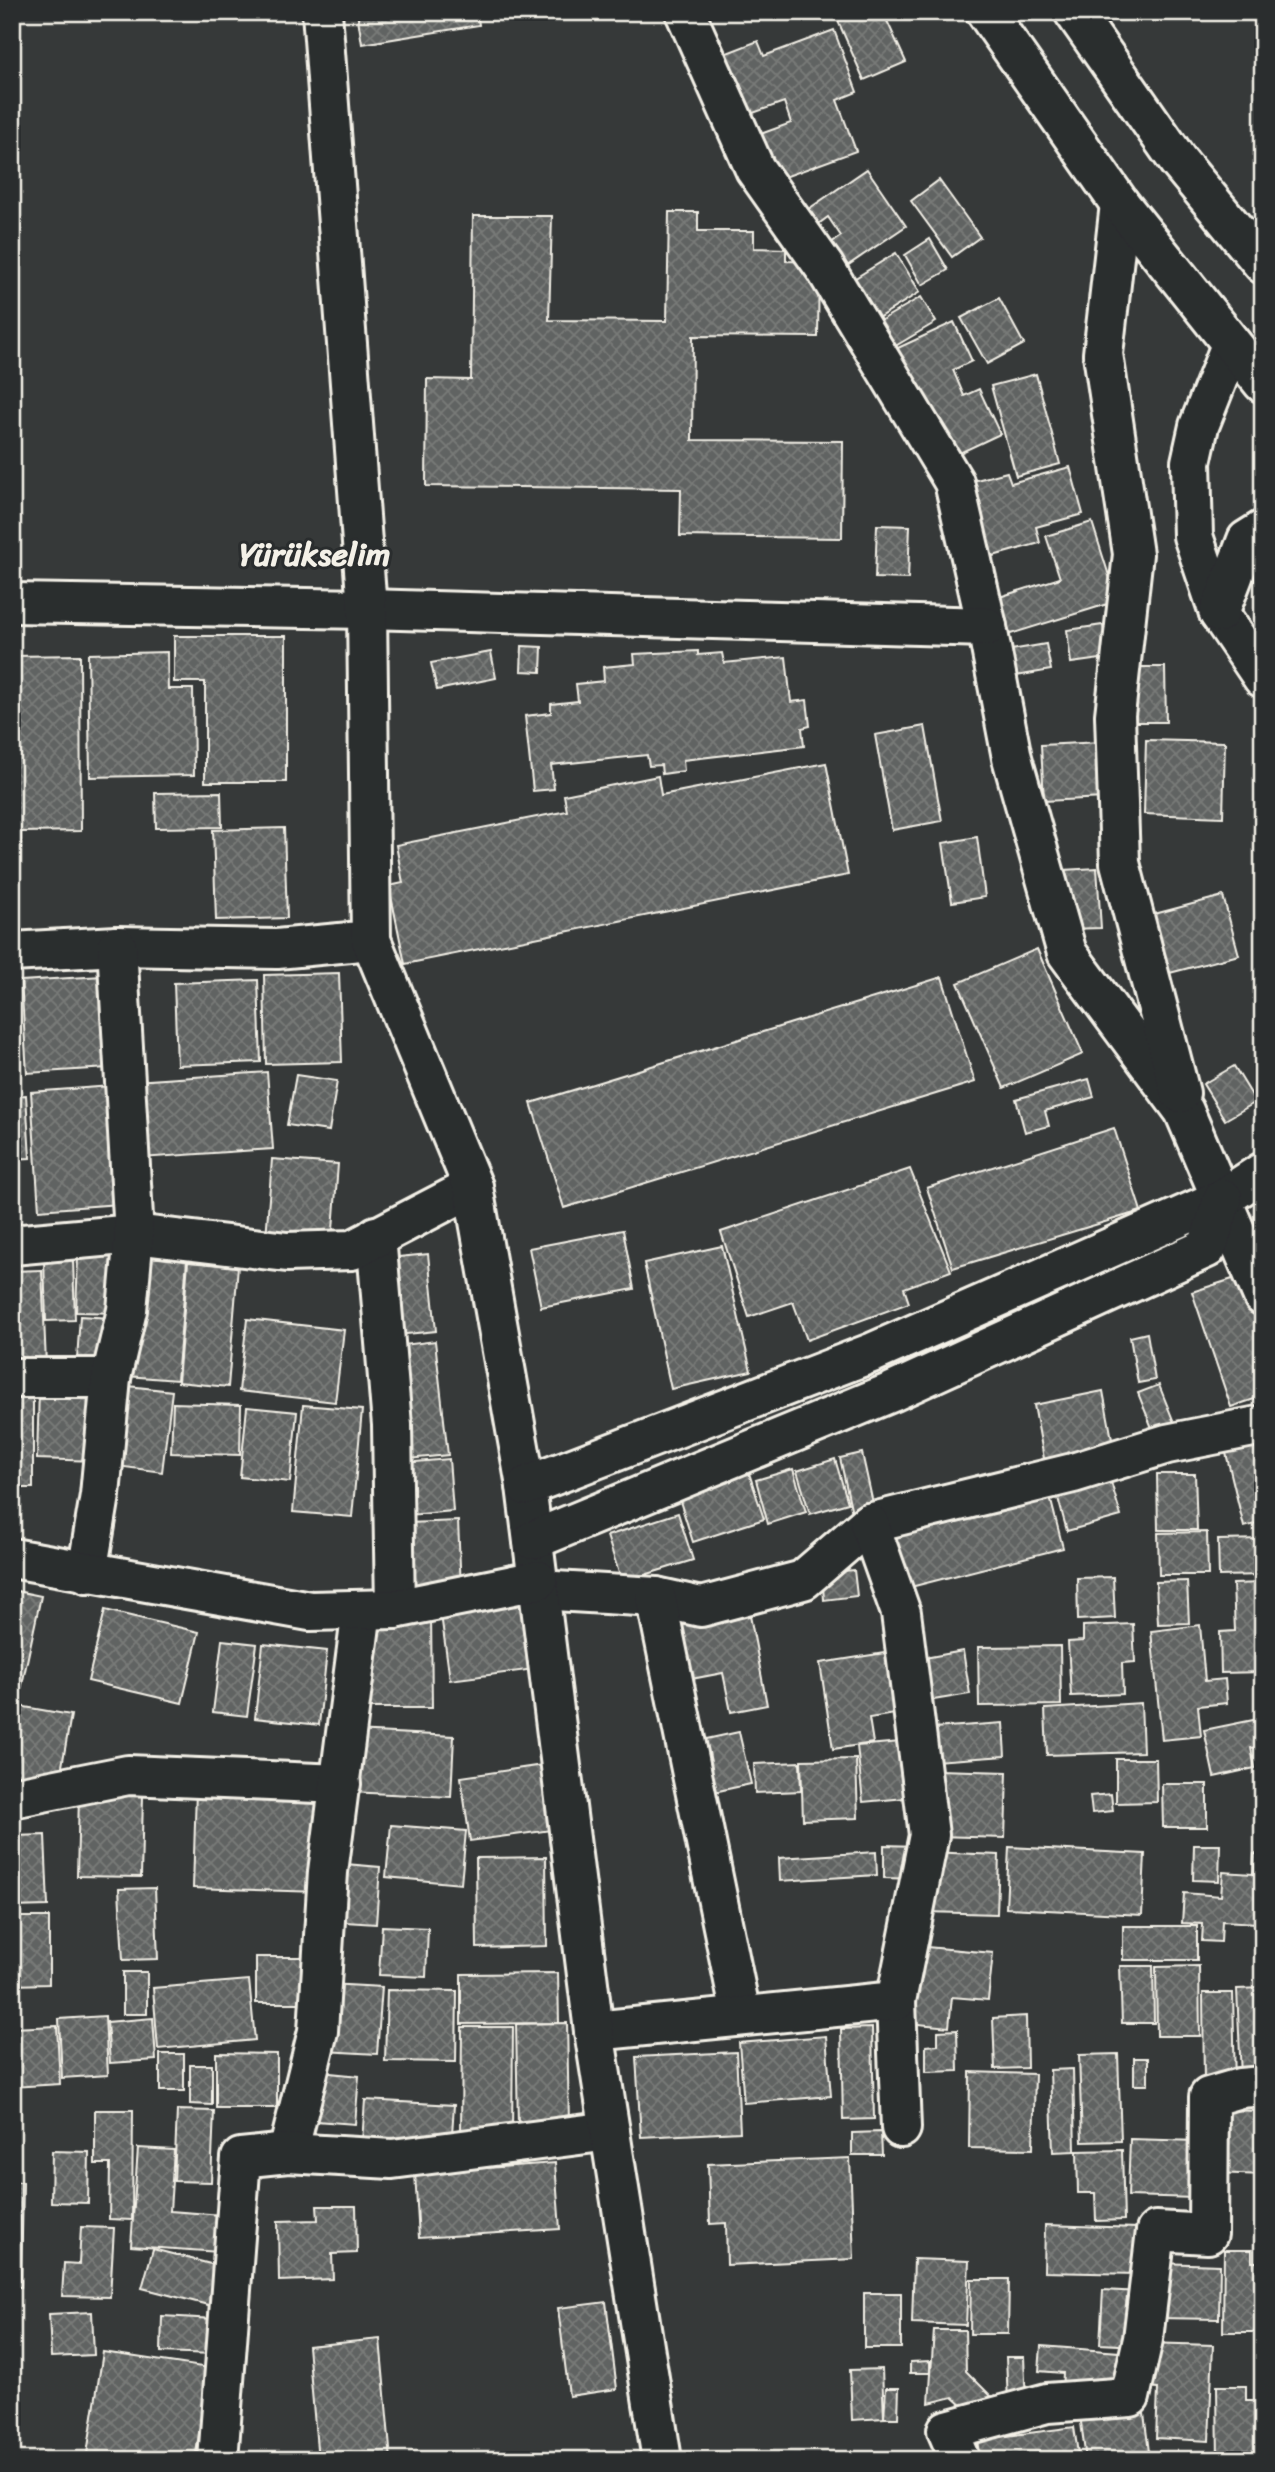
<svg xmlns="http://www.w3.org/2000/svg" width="1275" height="2472" font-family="Sriracha,sans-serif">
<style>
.building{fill:url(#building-cross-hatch);stroke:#f4f1e8;stroke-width:2}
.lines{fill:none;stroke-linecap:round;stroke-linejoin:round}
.street-casing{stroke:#f4f1e8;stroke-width:44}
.secondary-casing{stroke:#f4f1e8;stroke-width:44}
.street{stroke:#2a2d2e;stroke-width:38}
.secondary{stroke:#2a2d2e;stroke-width:38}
.labels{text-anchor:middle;stroke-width:6;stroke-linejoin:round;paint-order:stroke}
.district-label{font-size:32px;font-weight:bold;fill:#f4f1e8;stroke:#2a2d2e}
</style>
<defs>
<pattern id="building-cross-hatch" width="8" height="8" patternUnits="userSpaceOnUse" patternTransform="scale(1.75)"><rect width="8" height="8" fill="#616362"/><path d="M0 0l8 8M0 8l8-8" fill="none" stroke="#787a78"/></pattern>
</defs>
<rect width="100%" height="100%" fill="#363939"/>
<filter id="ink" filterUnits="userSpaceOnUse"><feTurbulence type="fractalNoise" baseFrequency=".0143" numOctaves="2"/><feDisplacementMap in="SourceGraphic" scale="14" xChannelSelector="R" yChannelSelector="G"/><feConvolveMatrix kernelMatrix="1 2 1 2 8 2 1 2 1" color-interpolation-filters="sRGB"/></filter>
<g filter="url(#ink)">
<g class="building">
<path d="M357 12H477L479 25 362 44Z"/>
<path d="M859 12H883L906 62 864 80 838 21Z"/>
<path d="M834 30 857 92 837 100 856 151 771 182 755 136 791 123 784 102 742 117 719 56 758 41 764 56Z"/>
<path d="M867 169 906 226 844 268 828 245 841 236 828 217 817 225 807 210Z"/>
<path d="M939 180 980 237 952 257 911 201Z"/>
<path d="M669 212H698V231H754V248L786 249V261L819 262 818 337 693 336 692 440 843 441 842 538 680 536 681 489 426 486 427 379 471 380 473 216H552L549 320 667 321Z"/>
<path d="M930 239 948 270 922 285 905 255Z"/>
<path d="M896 253 920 292 868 324 844 285Z"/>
<path d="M921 297 936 322 887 351 871 326Z"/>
<path d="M999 298 1024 344 987 364 961 318Z"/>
<path d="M954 322 972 361 953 370 964 396 979 389 1000 434 947 459 887 353Z"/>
<path d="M1036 374 1060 464 1016 476 991 386Z"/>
<path d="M1070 467 1083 514 1036 527 1040 543 982 559 961 484 1007 472 1011 483Z"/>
<path d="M1092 522 1117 601 1004 636 993 599 1060 578 1046 536Z"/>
<path d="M877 525 910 526 908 579 875 578Z"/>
<path d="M1103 625 1108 658 1071 663 1067 630Z"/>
<path d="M174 636H286V782H205V682H174Z"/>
<path d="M1046 644 1051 670 1010 677 1005 651Z"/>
<path d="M522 646 542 647 541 672 521 671Z"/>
<path d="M698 651V655L722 653 724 663 786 657 791 702 807 700 810 726 802 728 804 746 683 760 684 771 662 774 661 765 649 766 647 755 551 765 554 789 533 791 525 716 551 713V704L578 701 576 684 604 681 603 667 635 664 634 654Z"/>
<path d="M167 652 168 689H193L194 775 90 777 88 654Z"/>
<path d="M491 652 496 678 437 690 431 663Z"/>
<path d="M80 655 81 831 21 832V849H12V656Z"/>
<path d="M1127 667H1165L1166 722H1128Z"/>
<path d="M925 726 942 821 892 830 875 735Z"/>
<path d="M1146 740 1225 742 1223 817 1144 814Z"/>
<path d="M1101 742 1104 798 1044 801 1041 745Z"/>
<path d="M826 763 848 875 405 964 389 886 403 883 396 845 567 811 564 795 658 776 661 795Z"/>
<path d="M221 792 222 827 156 828 155 793Z"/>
<path d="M284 828 287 918 216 920 213 830Z"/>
<path d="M977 837 985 897 952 902 943 843Z"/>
<path d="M1097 868 1101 928 1067 929 1063 870Z"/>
<path d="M1223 896 1239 955 1158 976 1143 917Z"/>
<path d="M1037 949 1083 1054 1004 1088 958 983Z"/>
<path d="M339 973 342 1062 266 1064 264 975Z"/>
<path d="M102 976 108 1068 27 1073 21 981Z"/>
<path d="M942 977 975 1082 564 1208 531 1103Z"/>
<path d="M258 980 261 1062 177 1065 174 983Z"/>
<path d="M1234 1066 1256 1102 1225 1120 1203 1084Z"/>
<path d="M267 1072 273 1149 141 1158 135 1081Z"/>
<path d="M296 1075 337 1081 329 1131 287 1125Z"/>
<path d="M1089 1079 1094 1097 1045 1111 1049 1126 1025 1132 1016 1099Z"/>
<path d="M111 1086 119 1204 39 1210 31 1092Z"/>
<path d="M26 1095 30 1158 12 1159V1096Z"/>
<path d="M1114 1128 1141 1211 953 1268 927 1188Z"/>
<path d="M272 1159 338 1164 332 1243 266 1238Z"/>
<path d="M910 1169 951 1271 904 1288 909 1303 807 1340 793 1302 749 1317 721 1232Z"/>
<path d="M623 1230 634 1289 541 1307 529 1248Z"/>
<path d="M722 1246 751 1371 671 1389 644 1263Z"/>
<path d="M428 1254 436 1331 397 1335 389 1258Z"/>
<path d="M78 1256 124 1257 122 1313 76 1312Z"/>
<path d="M137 1256 187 1260 177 1380 127 1376Z"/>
<path d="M73 1259 75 1320 46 1321 44 1260Z"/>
<path d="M188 1262 238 1266 228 1387 178 1382Z"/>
<path d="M42 1270 46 1364 12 1366V1271Z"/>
<path d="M1245 1275 1263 1326V1396L1231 1407 1192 1292Z"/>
<path d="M80 1316 110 1318 107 1362 77 1360Z"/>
<path d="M247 1319 344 1330 335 1402 239 1391Z"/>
<path d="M1147 1333 1155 1380 1138 1383 1130 1337Z"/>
<path d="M435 1341 448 1455 408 1459 395 1346Z"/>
<path d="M119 1385 172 1391 162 1472 109 1465Z"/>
<path d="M1159 1385 1177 1430 1156 1438 1138 1393Z"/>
<path d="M33 1389V1488H12V1390Z"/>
<path d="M39 1389 99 1391 96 1461 37 1459Z"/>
<path d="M1103 1391 1114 1450 1045 1464 1034 1405Z"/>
<path d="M173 1403 241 1405 240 1455 171 1453Z"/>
<path d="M303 1405 362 1410 352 1517 293 1512Z"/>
<path d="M247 1407 297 1412 290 1482 240 1477Z"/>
<path d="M1263 1440V1522L1244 1527 1225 1449Z"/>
<path d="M862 1453 874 1508 852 1513 840 1458Z"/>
<path d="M449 1459 453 1511 409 1515 404 1463Z"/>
<path d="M835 1459 848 1503 810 1514 797 1471Z"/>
<path d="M793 1469 806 1512 768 1524 756 1480Z"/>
<path d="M1108 1472 1121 1516 1067 1531 1055 1487Z"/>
<path d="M749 1473 764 1519 693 1542 678 1495Z"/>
<path d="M1157 1474H1195L1197 1530H1158Z"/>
<path d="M1048 1489 1063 1548 895 1591 879 1531Z"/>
<path d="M678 1513 693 1560 622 1582 607 1536Z"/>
<path d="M458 1521 461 1589 411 1591 408 1523Z"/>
<path d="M1207 1532 1208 1575H1159L1158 1533Z"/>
<path d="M1263 1539V1575L1219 1576 1218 1540Z"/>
<path d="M854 1570 857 1596 824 1600 822 1573Z"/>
<path d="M1113 1577 1115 1618 1078 1620 1077 1578Z"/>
<path d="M1187 1581 1189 1623 1158 1624 1156 1582Z"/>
<path d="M1263 1583V1672L1221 1673 1220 1632 1235 1631 1233 1584Z"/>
<path d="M12 1590 41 1596 19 1699 12 1698Z"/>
<path d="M525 1595 535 1669 450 1680 440 1607Z"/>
<path d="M748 1605 767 1705 731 1712 723 1673 686 1680 674 1619Z"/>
<path d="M105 1610 199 1632 182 1703 88 1681Z"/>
<path d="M431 1612 432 1708H369L368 1613Z"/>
<path d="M1133 1624 1135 1662 1122 1663 1123 1694 1071 1696 1068 1642 1083 1641V1626Z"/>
<path d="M1200 1625 1205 1681 1225 1679 1227 1703 1198 1706 1201 1736 1162 1740 1151 1631Z"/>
<path d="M222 1640 257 1644 247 1716 213 1712Z"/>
<path d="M263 1644 327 1651 319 1725 255 1718Z"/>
<path d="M1060 1646 1061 1705 979 1706 978 1647Z"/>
<path d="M898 1651 908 1712 869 1718 873 1743 833 1749 820 1663Z"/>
<path d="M963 1651 970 1694 915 1703 908 1661Z"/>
<path d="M1141 1703 1143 1752 1047 1755 1045 1709Z"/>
<path d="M19 1706 71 1715 59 1783 12 1774V1741Z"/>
<path d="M1263 1718V1746L1251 1748 1255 1768 1214 1777 1204 1730Z"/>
<path d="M1003 1723 1005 1756 935 1761 933 1728Z"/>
<path d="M353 1731 454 1736 451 1797 350 1792Z"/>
<path d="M739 1732 751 1784 709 1793 697 1741Z"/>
<path d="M911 1741 916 1797 863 1802 857 1746Z"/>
<path d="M856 1759 858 1818 803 1820 801 1760Z"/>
<path d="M1116 1759H1156L1157 1802 1116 1803Z"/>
<path d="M800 1762 801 1791 755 1793 754 1764Z"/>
<path d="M550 1764 559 1829 470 1841 461 1777Z"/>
<path d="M938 1770 1007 1772 1005 1838 936 1836Z"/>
<path d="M1162 1784H1207V1827H1163Z"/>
<path d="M196 1790 322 1793 320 1892 193 1888Z"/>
<path d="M1111 1794 1113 1811 1092 1813 1090 1796Z"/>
<path d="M79 1795 143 1796 141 1877 77 1876Z"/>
<path d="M391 1825 466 1831 461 1884 386 1877Z"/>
<path d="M45 1835 48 1906 12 1907V1836Z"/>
<path d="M884 1845 917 1846V1879L884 1878Z"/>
<path d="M1194 1845H1220L1219 1881 1193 1880Z"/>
<path d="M1009 1847 1145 1854 1142 1915 1006 1908Z"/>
<path d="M876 1852 877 1875 780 1881 779 1858Z"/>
<path d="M928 1852 999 1855 997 1914 926 1912Z"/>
<path d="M1254 1854 1263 1855V1933H1257V1923L1222 1921 1221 1942 1202 1941 1203 1924 1182 1923 1184 1893 1221 1896 1223 1872 1253 1874Z"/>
<path d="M546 1857 547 1946 477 1948 476 1858Z"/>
<path d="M334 1863 380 1867 376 1924 330 1921Z"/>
<path d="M155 1888 158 1959 123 1960 119 1889Z"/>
<path d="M12 1917H49V1984L12 1985Z"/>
<path d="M382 1926 428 1928 426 1977 379 1975Z"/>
<rect x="1123" y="1926" width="74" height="34"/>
<path d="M915 1946 993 1953 988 2000 952 1997 949 2027 908 2023Z"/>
<rect x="256" y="1957" width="61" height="46"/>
<path d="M1120 1966H1153L1154 2023H1122Z"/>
<path d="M1199 1966 1200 2036H1157L1156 1967Z"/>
<rect x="123" y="1972" width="24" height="42"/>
<path d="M558 1973 559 2023 461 2024V1974Z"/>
<path d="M249 1980 255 2040 158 2049 153 1988Z"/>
<path d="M328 1984 382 1987 377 2054 324 2051Z"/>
<path d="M1263 1988V2076L1241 2077 1237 1989Z"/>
<path d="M387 1990 457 1991 456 2062 385 2061Z"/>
<path d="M1203 1993H1233L1235 2086H1204Z"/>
<path d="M105 2016 108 2075 62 2078 59 2019Z"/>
<path d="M1026 2016 1027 2068 995 2069 993 2018Z"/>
<path d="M153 2018 156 2060 110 2063 107 2022Z"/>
<path d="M567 2023 569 2124 518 2126 516 2024Z"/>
<path d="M57 2026 60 2084 12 2087V2028Z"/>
<path d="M462 2027H513L512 2136 461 2135Z"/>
<path d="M872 2028 874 2119 843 2120 841 2029Z"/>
<path d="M957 2030 958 2071 926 2072V2046L938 2045V2031Z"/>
<path d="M826 2036 831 2096 744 2103 739 2043Z"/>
<path d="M736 2052 740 2132 641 2137 636 2057Z"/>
<path d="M216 2053 277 2054V2108H216Z"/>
<rect x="160" y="2054" width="24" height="37"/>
<path d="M1118 2054 1121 2141 1082 2142 1079 2055Z"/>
<rect x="1134" y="2058" width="14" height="27"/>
<path d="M190 2065H212V2105L190 2104Z"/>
<path d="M1073 2069 1075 2151 1053 2152 1050 2070Z"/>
<path d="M320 2072 359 2076 355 2124 316 2121Z"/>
<path d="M970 2072 1035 2074 1033 2149 969 2148Z"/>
<path d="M365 2100 454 2105 451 2148 362 2142Z"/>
<path d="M95 2110H133L132 2220 109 2219 110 2164H95Z"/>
<path d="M177 2110 214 2111 211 2182 174 2181Z"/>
<path d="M1218 2110 1263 2111V2175L1216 2173Z"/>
<path d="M881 2132 882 2155H852V2133Z"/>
<path d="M1130 2139 1198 2141 1196 2198 1128 2196Z"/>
<path d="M138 2148 174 2150 170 2211 222 2215 219 2252 131 2246Z"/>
<path d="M1122 2150 1124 2220 1096 2221 1095 2193H1078L1077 2151Z"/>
<path d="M52 2151 89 2152 88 2203 51 2202Z"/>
<path d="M850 2158 854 2259 727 2265 726 2223 710 2224 708 2164Z"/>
<path d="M555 2163 560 2229 419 2238 415 2173Z"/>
<path d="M12 2182H23L21 2287H12Z"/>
<path d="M317 2206H356L357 2253 332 2254 333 2279 279 2281 278 2221 318 2220Z"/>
<path d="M1045 2225 1138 2228 1137 2274 1044 2272Z"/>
<path d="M81 2227 114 2228 110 2297 62 2296 64 2263 79 2264Z"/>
<path d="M153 2249 222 2267 212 2306 142 2288Z"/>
<path d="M1224 2250H1252V2262H1263V2332H1223Z"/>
<path d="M914 2259 969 2261 966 2325 912 2323Z"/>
<path d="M1159 2263 1220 2265 1219 2319 1158 2318Z"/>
<path d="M971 2279H1009L1008 2334H970Z"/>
<path d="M1103 2290 1140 2292 1138 2346 1100 2344Z"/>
<rect x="864" y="2293" width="37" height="55"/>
<path d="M606 2302 617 2389 569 2396 558 2308Z"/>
<path d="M92 2312 94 2355 51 2357 49 2314Z"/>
<path d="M162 2316 215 2319 213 2354 161 2352Z"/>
<path d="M934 2330H965L966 2371 1001 2406 974 2416 953 2397 929 2403Z"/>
<path d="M380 2339 391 2460H318L308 2346Z"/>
<path d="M1146 2343 1213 2345 1209 2441 1156 2438 1158 2389 1144 2388Z"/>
<path d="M1041 2346 1132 2353 1129 2393 1062 2389 1063 2373 1039 2371Z"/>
<path d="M103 2352 209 2368 195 2460H86Z"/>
<path d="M1006 2357H1024L1026 2402H1008Z"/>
<path d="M930 2361V2373H910V2362Z"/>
<path d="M882 2369 884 2418 852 2420 850 2370Z"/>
<path d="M1217 2386H1246V2400H1263V2460H1218Z"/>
<path d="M886 2388H899L898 2418H884Z"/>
<path d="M1143 2406 1149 2452 1086 2460 1080 2415Z"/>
<path d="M1074 2427 1079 2460H980L977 2440Z"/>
</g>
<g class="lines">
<g class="street-casing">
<g id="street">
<path d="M685 12 755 169 825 268 954 482 987 627 1012 758 1067 953 1184 1111 1263 1296"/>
<path d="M1120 204 1103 354 1133 554 1115 715 1120 863 1180 1093"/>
<path d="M1231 345 1199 426 1191 462 1193 536 1219 613 1263 678"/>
<path d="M12 603 367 609 987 627"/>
<path d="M1219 613 1247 540 1263 530"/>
<path d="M12 952 117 946 277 949 371 940"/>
<path d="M376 1236 392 1425 395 1609"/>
<path d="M12 1245 134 1234 287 1252 352 1250 473 1187"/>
<path d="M12 1378H111"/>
<path d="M87 1573 100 1495 111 1378 127 1310 134 1234 117 946"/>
<path d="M538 1590 656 1597 701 1607 803 1580 869 1523 1073 1473 1167 1444 1263 1425"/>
<path d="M656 1597 741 2015"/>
<path d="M12 1798 128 1775 341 1784"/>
<path d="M896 2001 901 2128"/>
<path d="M594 2031 896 2001 929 1835 901 1613 869 1523"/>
<path d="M288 2153 318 2031 328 1872 362 1610"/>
<path d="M218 2460 241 2158 288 2153 392 2159 610 2131"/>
<path d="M960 2460 947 2430 1047 2403 1130 2397 1143 2339 1156 2231 1208 2234 1209 2097 1240 2088 1263 2086"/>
</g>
</g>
<g class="secondary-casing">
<g id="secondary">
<path d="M322 12 367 609 371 940 473 1187 526 1486 594 2031 662 2460"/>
<path d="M986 12 1120 204 1263 383"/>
<path d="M1074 12 1178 161 1263 264"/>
<path d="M526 1486 874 1352 1223 1198 1263 1172"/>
<path d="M533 1540 892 1392 1207 1248 1223 1198"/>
<path d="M12 1558 310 1611 395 1609 538 1580"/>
</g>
</g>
<use href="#street" class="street"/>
<use href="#secondary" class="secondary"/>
</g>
</g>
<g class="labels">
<g class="district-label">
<text x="315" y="565">Yürükselim</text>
</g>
</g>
<rect width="1275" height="2472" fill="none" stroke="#2a2d2e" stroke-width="42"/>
<rect x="21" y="21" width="1233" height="2430" fill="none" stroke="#f4f1e8" stroke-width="2.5" filter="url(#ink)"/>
</svg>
